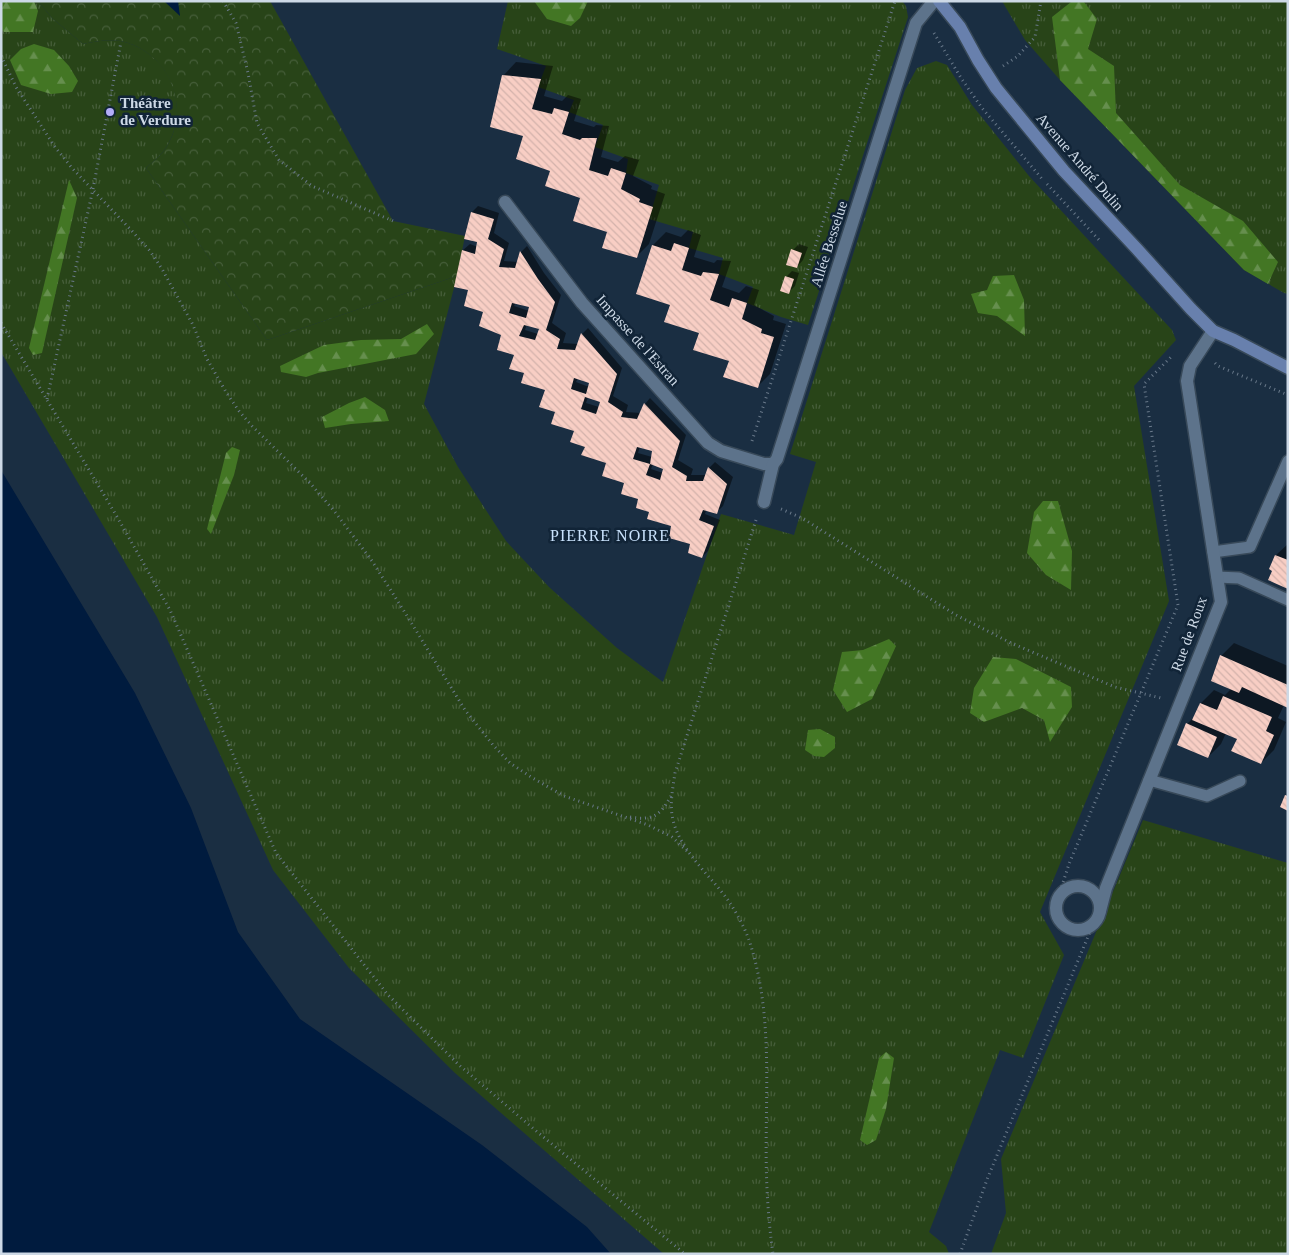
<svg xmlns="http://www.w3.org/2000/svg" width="1289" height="1255" font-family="Georgia,serif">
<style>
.grass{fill:url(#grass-tufts)}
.forest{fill:url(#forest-firs)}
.park{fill:url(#park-crowns)}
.water{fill:#001b3e}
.shadow{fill:#0007;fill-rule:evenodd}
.building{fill:url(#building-back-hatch);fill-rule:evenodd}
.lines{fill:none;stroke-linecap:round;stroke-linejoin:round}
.lane-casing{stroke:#384959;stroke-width:14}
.street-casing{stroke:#384959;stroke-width:15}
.secondary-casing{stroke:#384959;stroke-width:15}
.path{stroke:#69798a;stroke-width:3;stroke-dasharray:1 4;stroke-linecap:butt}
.lane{stroke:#5d738b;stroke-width:11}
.street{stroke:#5d738b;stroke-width:12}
.secondary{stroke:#6880ad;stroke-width:12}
.poi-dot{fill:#b3adf9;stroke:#112437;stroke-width:2}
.labels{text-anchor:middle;stroke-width:5;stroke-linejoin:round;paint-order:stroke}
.poi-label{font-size:15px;font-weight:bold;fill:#cdd9e6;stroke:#112437;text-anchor:start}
.street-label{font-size:15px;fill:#cdd9e6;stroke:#112437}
.neighbourhood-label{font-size:16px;letter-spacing:1px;fill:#c9e2fc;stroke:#112437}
</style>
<defs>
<pattern id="grass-tufts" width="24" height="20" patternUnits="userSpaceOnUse" patternTransform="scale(1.25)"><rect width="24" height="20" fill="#284418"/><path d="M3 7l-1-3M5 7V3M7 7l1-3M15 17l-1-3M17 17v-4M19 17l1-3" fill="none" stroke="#465e3a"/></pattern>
<pattern id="forest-firs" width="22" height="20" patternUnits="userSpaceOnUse" patternTransform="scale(1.25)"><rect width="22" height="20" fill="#437624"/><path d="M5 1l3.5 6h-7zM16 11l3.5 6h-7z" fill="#668f4e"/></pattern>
<pattern id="park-crowns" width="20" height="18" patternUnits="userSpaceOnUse" patternTransform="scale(1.25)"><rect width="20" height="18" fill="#284418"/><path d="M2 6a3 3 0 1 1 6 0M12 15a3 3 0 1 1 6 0" fill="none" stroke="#465e3a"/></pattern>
<pattern id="building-back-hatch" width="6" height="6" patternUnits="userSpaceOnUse" patternTransform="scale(1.25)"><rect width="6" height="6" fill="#f8cec4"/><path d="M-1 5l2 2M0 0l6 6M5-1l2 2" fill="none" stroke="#d3b2ab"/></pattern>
</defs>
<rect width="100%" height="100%" fill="#1a2e42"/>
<g class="grass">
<path d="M1 1H38L52 18 83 44C98 41 113 38 128 43 174 58 192 113 163 152 158 158 151 163 146 168L267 340 457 276 424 404 458 467 506 541 549 587 617 648 663 682 721 514 794 535 816 462 790 454 905 90 917 68 936 61 947 65 972 105 1029 176 1172 330 1176 340 1134 386 1169 601 1040 912 1064 955 1023 1058 1000 1050 929 1232 946 1246 949 1254H664L455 1073 349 968 273 870 157 617 1 352Z"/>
<path d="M508 1H902L906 6 908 17 808 325 781 317 747 303 753 287 719 274 723 258 689 248 693 232 649 219 659 185 626 173 628 159 595 147 603 125 569 112 574 100 538 87 546 66 497 49Z"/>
<path d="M1002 1H1288V294L1284 293 1244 270 1060 80 1025 40Z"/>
<path d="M1143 820 1288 863V1254H991L1006 1213 1001 1159Z"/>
</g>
<g class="forest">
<path d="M1 1H34L38 11 33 32H4L1 28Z"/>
<path d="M534 1H588L580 18 571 26 547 19Z"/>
<path d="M1071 2H1084L1097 19 1088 49 1114 66 1116 113 1180 185 1243 221 1278 262 1268 284 1244 270 1060 80 1052 17Z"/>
<path d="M34 44 54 50 69 66 78 81 72 92 51 94 21 85 10 60 21 49Z"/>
<path d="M69 180 77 198 42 353 33 355 29 348Z"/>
<path d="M1014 275 1024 300 1025 336 997 316 978 313 971 294 987 290 993 276Z"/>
<path d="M427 324 434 334 416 354 318 373 306 377 281 372 280 366 324 345 361 340 401 339Z"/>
<path d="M365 397 385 410 389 421 351 424 325 428 322 417 349 403Z"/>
<path d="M232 447 240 450 234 475 211 534 207 529 226 453Z"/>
<path d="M1043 501H1058L1072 551 1071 590 1046 575 1027 553 1034 512Z"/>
<path d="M889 639 896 646 872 699 847 712 833 690 842 652 863 650Z"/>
<path d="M993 657 1016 659 1071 687 1072 707 1050 742 1044 720 1022 708 984 722 970 713 974 688Z"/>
<path d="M820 729 835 737V748L824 757 814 756 805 750 808 730Z"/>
<path d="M886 1052 894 1058 886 1109 876 1140 867 1145 860 1140 879 1058Z"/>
</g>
<path class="park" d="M38 1H270L393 221 465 236 457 276 267 340 146 168C151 163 158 158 163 152 192 113 173 58 128 43 113 38 98 41 83 44L52 18Z"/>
<g class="water">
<path d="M164 1H178L180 16Z"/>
<path d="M1 470 135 693 191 808 238 932 300 1019 482 1145 587 1227 611 1254H1Z"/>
</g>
<g class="shadow">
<path d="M516 62 553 66 544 96 562 101 568 95 581 99 574 121 594 127 596 125 609 126 601 157 618 162 625 156 639 160 633 176 652 186 651 189 665 194 649 244 636 257 609 231 582 197 552 170 525 135 503 76Z"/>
<path d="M478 206 499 213 494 233 509 243 504 261 518 262 521 252 527 246 544 273 561 295 552 323 566 333 563 343 578 344 582 334 588 328 622 368 613 396 628 405 626 412 641 413 645 404 650 398 686 435 678 460 693 469 691 475H706L709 468 715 462 733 477 723 506 716 513 706 510 705 514 720 520 708 551 702 557 691 543 673 525 650 511 608 462 586 446 575 430 556 411 546 389 525 373 503 334 469 289 463 250 470 244 478 247 479 241 466 238 472 212ZM516 302 531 306 529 311 514 306ZM527 324 540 328 538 334 525 330ZM578 378 591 382 589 387 576 382ZM588 397 601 401 599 407 586 403ZM640 446 653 450 652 457 638 453ZM653 464 665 468 663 473 651 469Z"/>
<path d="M688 230 701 235 694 257 714 263 717 260 731 261 722 287 739 293 746 286 759 290 754 305 774 316 773 320 786 324 770 374 757 387 671 304 638 293 653 245 666 232 681 237Z"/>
<path d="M799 244 808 247 803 260 797 267 793 250Z"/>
<path d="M792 271 799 273 795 286 789 292 786 277Z"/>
<path d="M1288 544V587L1274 570 1270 569 1276 555Z"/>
<path d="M1234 643 1288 666V706L1284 705 1278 718 1286 722 1274 750 1261 763 1239 738 1226 733 1221 744 1208 757 1187 724 1196 715 1201 703 1214 690 1225 695 1231 689 1221 656Z"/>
</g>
<g class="building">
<path d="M502 75 541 79 532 109 552 114 554 108 569 112 562 134 580 140 582 138H597L589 170 608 176 611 168 626 173 621 189 640 199 639 202 653 207 637 258 602 248 607 232 573 221 580 198 545 186 550 171 516 159 523 136 490 127Z"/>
<path d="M471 212 494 219 488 239 504 249 499 267 515 268 520 251 538 279 555 302 546 330 560 339 557 349 575 350 581 333 617 374 608 402 623 412 621 417 637 419 644 403 680 441 672 467 687 476 686 481H703L708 467 727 484 717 514 703 510 699 520 714 526 702 558 688 553 690 544 669 538 671 526 647 519 649 512 636 508 638 499 621 494 624 483 602 476 606 463 581 455 585 447 570 442 574 431 551 424 555 412 539 407 545 390 521 383 524 373 509 369 514 355 497 350 501 335 479 326 483 312 464 306 468 290 454 287 462 250 475 254 477 242 464 239ZM512 303 529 307 526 318 509 313ZM524 325 539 329 535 340 519 336ZM574 378 589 383 586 394 571 389ZM585 397 600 402 596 414 581 409ZM637 447 652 451 650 464 663 469 660 480 646 475 650 464 633 459Z"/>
<path d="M674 243 689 248 682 270 701 276 703 272 719 274 710 300 729 307 732 298 747 303 742 319 762 329 761 333 774 337 758 388 723 377 729 361 693 350 699 333 664 322 670 305 636 294 652 245 671 251Z"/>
<path d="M791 249 802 253 797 268 786 265Z"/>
<path d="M785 276 794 279 789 294 780 291Z"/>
<path d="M1275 555 1288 560V589L1268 580 1272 571 1269 569Z"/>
<path d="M1220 655 1288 685V708L1242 687 1239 693 1211 681Z"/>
<path d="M1223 696 1272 717 1266 731 1274 735 1261 764 1231 751 1237 739 1192 720 1200 703 1217 710Z"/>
<path d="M1186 723 1217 737 1208 758 1177 745Z"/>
<path d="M1285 795 1288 796V811L1280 807Z"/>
</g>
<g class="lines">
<g class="lane-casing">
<g id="lane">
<path d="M1213 552 1250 547 1288 461"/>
<path d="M1217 577 1239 578 1288 600"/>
<path d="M1149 780 1207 796 1240 781"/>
</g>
</g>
<g class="street-casing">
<g id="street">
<path d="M505 202 582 303 708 443 721 451 764 464H773"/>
<path d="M764 502 773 464 777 459 916 23 934 1"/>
<circle cx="1078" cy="908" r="22"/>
<path d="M1100 911 1106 888 1221 602 1187 381 1190 366 1213 331"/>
</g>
</g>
<g class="secondary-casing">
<path id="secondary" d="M939 1 960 27 978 60 996 88 1064 171 1137 249 1191 309 1213 331 1234 340 1288 368"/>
</g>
<g class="path">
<path d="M223 1 236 23 248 73 257 123 279 160 312 186 393 221"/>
<path d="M934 33 961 78 982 108 1043 180"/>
<path d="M1 56 16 87 55 147 72 168 131 230 150 251 162 269 193 325 207 359 226 392 239 411 252 426 310 483 335 512 372 561 404 611 465 710 493 745 510 763 531 777 564 796 648 825 672 837 689 853"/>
<path d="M1003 66 1018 56 1035 37 1041 1"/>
<path d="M1047 184 1101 242"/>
<path d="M1 323 116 515 170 610 276 853 388 995 459 1065 535 1130 685 1254"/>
<path d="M1215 363 1218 366 1288 395"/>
<path d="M47 399 93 189 121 42"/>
<path d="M752 441 895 1"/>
<path d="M781 509 802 518 956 615 1011 643 1115 687 1161 698"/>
<path d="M756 520 675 773C673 787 670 801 672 815 677 848 709 874 728 900 736 912 744 926 749 940 776 1021 763 1106 767 1189 768 1211 770 1232 773 1254"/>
<path d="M630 817C654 821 660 815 671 796"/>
<path d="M1057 901 1069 864 1178 605 1144 384 1171 357"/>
<path d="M960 1254 988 1177 1092 927"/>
</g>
<use href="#lane" class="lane"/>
<use href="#street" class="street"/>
<use href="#secondary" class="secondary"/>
</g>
<circle class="poi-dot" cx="110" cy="112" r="5"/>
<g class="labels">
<g class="poi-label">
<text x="120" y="108">Théâtre<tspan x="120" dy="17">de Verdure</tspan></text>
</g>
<g class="street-label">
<text transform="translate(1080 162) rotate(49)" y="5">Avenue André Dulin</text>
<text transform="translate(829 244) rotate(-72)" y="5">Allée Besselue</text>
<text transform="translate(638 340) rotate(48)" y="5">Impasse de l'Estran</text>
<text transform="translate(1189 634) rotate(-70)" y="5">Rue de Roux</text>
</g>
<g class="neighbourhood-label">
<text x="610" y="541">PIERRE NOIRE</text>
</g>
</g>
<rect width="1289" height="1255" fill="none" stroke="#cdd9e6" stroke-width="5"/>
</svg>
